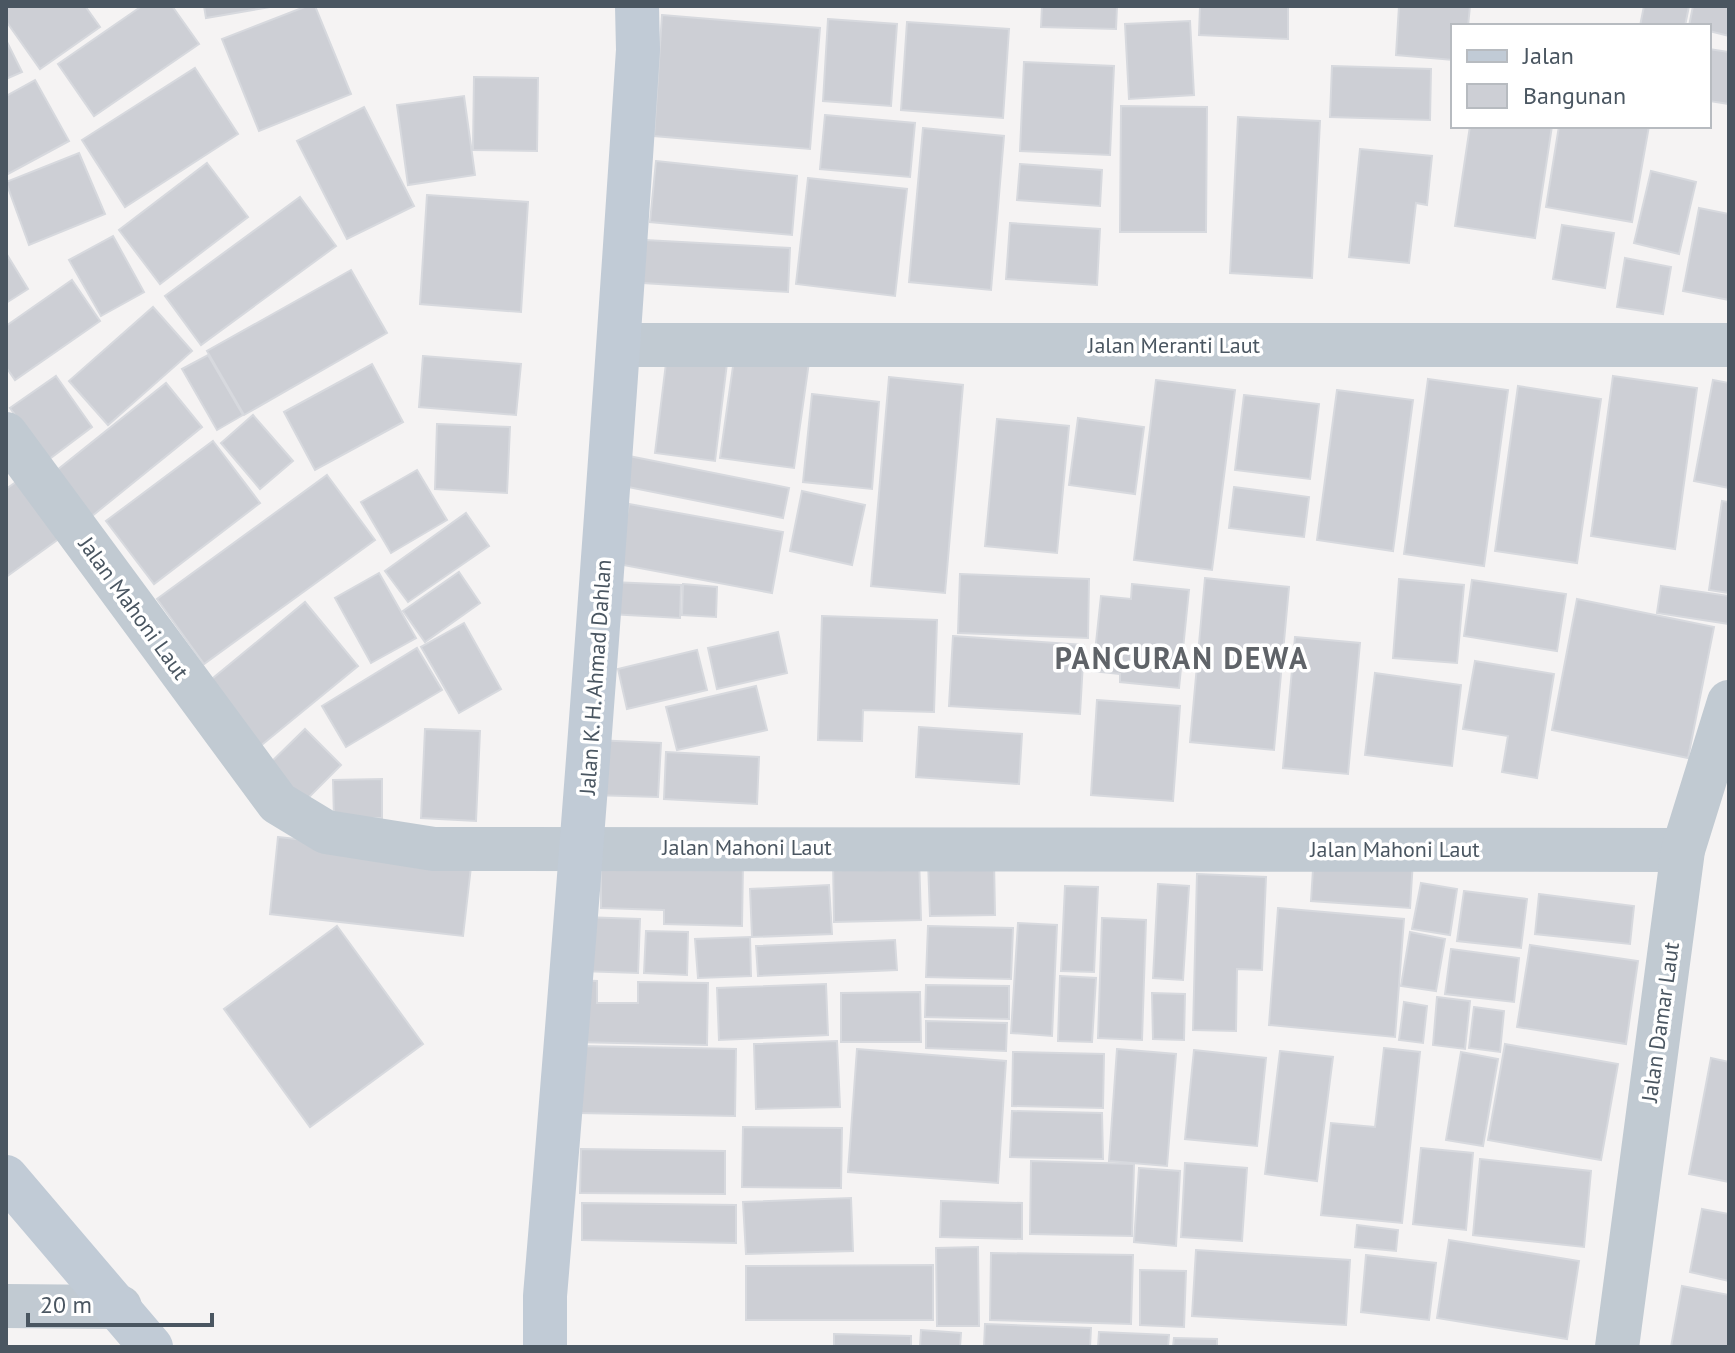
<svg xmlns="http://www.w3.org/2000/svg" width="1735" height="1353" font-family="'PT Sans',sans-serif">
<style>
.building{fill:#cdcfd5;stroke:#d7d9de;stroke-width:2}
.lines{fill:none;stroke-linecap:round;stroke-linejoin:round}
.street{stroke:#c1cad2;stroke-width:44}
.secondary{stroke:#c1cbd6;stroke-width:44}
.labels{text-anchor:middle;stroke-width:7;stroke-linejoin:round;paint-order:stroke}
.street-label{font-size:22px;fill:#4a5661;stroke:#fff}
.district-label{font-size:30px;font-weight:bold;letter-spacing:2px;fill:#5f6368;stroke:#fff}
</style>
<rect width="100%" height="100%" fill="#f5f3f3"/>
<g class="building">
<path d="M6 6H85L100 27 40 69 6 21Z"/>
<path d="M142 6H172L199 44 94 116 58 64Z"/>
<path d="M204 6H276L206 18Z"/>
<path d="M307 6H315L351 94 259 131 222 39Z"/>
<path d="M1042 6H1117L1116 29 1041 27Z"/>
<path d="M1200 6H1288V39L1199 35Z"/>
<path d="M1399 6H1470L1468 26H1453V60L1396 55Z"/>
<path d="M1644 6H1689L1685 26H1640Z"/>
<path d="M1693 6H1729V36L1709 31V26H1689Z"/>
<path d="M662 15 820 28 810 149 654 136Z"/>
<path d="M828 19 897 24 891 106 823 101Z"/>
<path d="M1190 21 1194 95 1129 99 1125 24Z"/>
<path d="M907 22 1009 29 1003 118 901 110Z"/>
<path d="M6 40 22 72 6 79Z"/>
<path d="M1709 49 1729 52V104L1709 101Z"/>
<path d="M1024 62 1114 66 1110 155 1020 151Z"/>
<path d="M1332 66 1431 69 1430 120 1330 117Z"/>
<path d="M195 68 238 134 125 207 82 140Z"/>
<path d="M474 77 538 78 537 151 473 150Z"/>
<path d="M35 80 69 141 6 175V96Z"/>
<path d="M464 96 475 175 408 185 397 105Z"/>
<path d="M1121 106 1207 107 1206 232H1120Z"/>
<path d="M364 107 414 206 347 239 297 141Z"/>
<path d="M825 115 915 123 910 177 820 169Z"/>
<path d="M1238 117 1320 121 1312 278 1230 273Z"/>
<path d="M1470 126H1552L1535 238 1455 226Z"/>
<path d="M1559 126H1649L1632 222 1546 207Z"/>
<path d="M923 128 1004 136 991 290 909 282Z"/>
<path d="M1360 149 1432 156 1427 205 1416 203 1409 263 1349 257Z"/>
<path d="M79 153 105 214 29 245 6 182Z"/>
<path d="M656 161 797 176 792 235 650 222Z"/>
<path d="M207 163 248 217 160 284 119 230Z"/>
<path d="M1020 164 1102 170 1100 206 1017 200Z"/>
<path d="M1651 171 1696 182 1679 254 1634 243Z"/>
<path d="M808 178 907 189 895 296 796 284Z"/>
<path d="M427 195 528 202 521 312 420 304Z"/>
<path d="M300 197 336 246 201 345 165 296Z"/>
<path d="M1699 208 1729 214V300L1683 291Z"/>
<path d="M1010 223 1100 229 1097 285 1006 279Z"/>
<path d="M1562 225 1614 233 1605 288 1553 279Z"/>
<path d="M113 236 144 292 101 316 69 260Z"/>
<path d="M645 240 790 248 788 292 643 283Z"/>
<path d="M6 253 28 289 6 303Z"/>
<path d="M1625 258 1671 267 1663 314 1617 307Z"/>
<path d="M351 270 387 333 244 415 207 351Z"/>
<path d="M72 280 100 321 15 380 6 367V326Z"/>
<path d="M153 307 192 351 108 425 69 381Z"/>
<path d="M735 352 809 362 794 468 720 458Z"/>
<path d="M208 355 243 415 217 430 182 369Z"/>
<path d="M667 355 727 363 715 461 655 453Z"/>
<path d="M423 356 521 364 516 415 419 407Z"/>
<path d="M372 364 403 422 315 470 284 412Z"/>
<path d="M56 376 92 427 48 460 10 408Z"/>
<path d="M1613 376 1697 388 1675 549 1591 536Z"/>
<path d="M889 377 963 385 945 593 871 586Z"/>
<path d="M1428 379 1508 390 1484 566 1404 554Z"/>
<path d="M1156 380 1235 390 1212 570 1134 560Z"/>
<path d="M1713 380 1729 383V488L1694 481Z"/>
<path d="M166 383 202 427 92 516 56 471Z"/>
<path d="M1518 386 1601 399 1577 563 1495 551Z"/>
<path d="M1337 390 1413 400 1393 551 1317 540Z"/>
<path d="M812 394 879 402 872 489 803 482Z"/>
<path d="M1244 395 1319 404 1310 479 1235 470Z"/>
<path d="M253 415 293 461 260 489 221 443Z"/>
<path d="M1078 418 1144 427 1135 494 1069 485Z"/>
<path d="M997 419 1069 426 1057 553 985 546Z"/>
<path d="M437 424 510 427 507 493 435 489Z"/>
<path d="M213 441 260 503 154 584 106 521Z"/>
<path d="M624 455 789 488 783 518 618 485Z"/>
<path d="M417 470 447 520 391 553 361 502Z"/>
<path d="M327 475 375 540 204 664 157 599Z"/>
<path d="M19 480 60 538 6 577V489Z"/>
<path d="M1234 487 1309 497 1304 537 1229 528Z"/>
<path d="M802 491 865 505 852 565 790 551Z"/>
<path d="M1722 501 1729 502V593L1709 590Z"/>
<path d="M629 504 783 532 772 593 618 564Z"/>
<path d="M466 513 489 546 408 602 385 571Z"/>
<path d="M459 572 480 603 425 642 403 611Z"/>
<path d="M379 573 416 638 371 663 335 598Z"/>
<path d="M960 574 1089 579 1088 638 958 633Z"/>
<path d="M1205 578 1289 587 1274 750 1190 742Z"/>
<path d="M1399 579 1464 585 1457 663 1393 658Z"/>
<path d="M1472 580 1566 594 1557 651 1464 636Z"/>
<path d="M611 582 681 585 680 618 610 614Z"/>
<path d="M683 584 717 587 716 617 682 615Z"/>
<path d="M1132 584 1189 590 1179 688 1120 682V674L1093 671 1101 596 1131 599Z"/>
<path d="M1661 586 1729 596V624L1657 613Z"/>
<path d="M1577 599 1714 627 1688 758 1552 730Z"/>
<path d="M305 602 358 666 253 752 201 688Z"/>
<path d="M822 616 937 620 934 712 863 710 862 741 818 740Z"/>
<path d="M464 623 501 689 459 713 421 647Z"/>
<path d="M778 632 787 673 717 689 708 648Z"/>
<path d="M953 636 1084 645 1080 714 949 706Z"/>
<path d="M1295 637 1360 643 1348 774 1283 768Z"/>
<path d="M417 648 442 690 346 747 322 706Z"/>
<path d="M697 650 707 690 627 709 618 669Z"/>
<path d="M1475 661 1554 674 1537 778 1502 772 1508 736 1463 729Z"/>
<path d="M1375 673 1461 685 1452 766 1365 755Z"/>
<path d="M756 686 767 730 677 750 666 707Z"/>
<path d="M1097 700 1180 706 1173 801 1091 795Z"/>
<path d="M919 727 1022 734 1019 784 916 777Z"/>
<path d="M305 729 341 765 297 809 261 772Z"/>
<path d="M425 729 480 731 476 821 421 818Z"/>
<path d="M594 740 661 743 658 797 592 795Z"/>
<path d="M666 752 759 757 757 804 664 799Z"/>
<path d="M382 779V818H334L333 780Z"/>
<path d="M278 837 472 858 463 936 270 914Z"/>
<path d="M1314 854 1413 860 1410 908 1311 901Z"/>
<path d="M919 857 921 920 834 922 833 858Z"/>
<path d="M994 860 995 915 930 916 928 861Z"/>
<path d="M601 861 743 863 742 926 664 924V910L601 908Z"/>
<path d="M1197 874 1266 877 1262 970 1237 969 1236 1031 1193 1030Z"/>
<path d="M1421 883 1457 889 1450 935 1412 929Z"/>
<path d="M1158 884 1189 886 1183 980 1153 978Z"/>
<path d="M829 885 832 934 752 937 750 889Z"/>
<path d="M1065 886 1098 887 1094 972 1061 971Z"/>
<path d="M1464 891 1527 899 1521 948 1457 941Z"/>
<path d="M1539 894 1634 906 1630 944 1535 934Z"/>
<path d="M1278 908 1404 919 1395 1037 1269 1025Z"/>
<path d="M582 917 640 919 638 973 580 971Z"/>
<path d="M1102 918 1146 920 1142 1040 1098 1038Z"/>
<path d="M1018 923 1057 925 1052 1036 1011 1033Z"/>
<path d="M337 926 423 1044 310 1127 224 1009Z"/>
<path d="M928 926 1013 928 1011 979 926 977Z"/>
<path d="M646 931 688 932 687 975 644 973Z"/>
<path d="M1410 932 1445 939 1436 991 1401 986Z"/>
<path d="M750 937 751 976 698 978 695 939Z"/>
<path d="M895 940 897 970 758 976 756 946Z"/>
<path d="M1530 945 1638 961 1626 1044 1517 1027Z"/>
<path d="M1451 949 1519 958 1514 1002 1445 994Z"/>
<path d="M1060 976 1096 978 1092 1042 1058 1041Z"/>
<path d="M574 980 597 981V1003H638V982L708 983 707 1045 574 1042Z"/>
<path d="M826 984 828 1035 719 1040 717 988Z"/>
<path d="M926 985 1009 986V1019L925 1017Z"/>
<path d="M920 992 921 1042H841V993Z"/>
<path d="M1152 993 1185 994 1184 1040 1153 1039Z"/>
<path d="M1437 997 1470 1001 1465 1049 1433 1045Z"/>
<path d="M1404 1002 1427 1006 1423 1043 1399 1040Z"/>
<path d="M1474 1007 1504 1011 1500 1052 1469 1048Z"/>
<path d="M926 1021 1007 1023 1006 1051 926 1048Z"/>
<path d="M837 1041 840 1107 756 1109 754 1044Z"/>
<path d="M1505 1044 1618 1064 1601 1160 1488 1140Z"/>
<path d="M580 1046 736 1049 735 1116 579 1113Z"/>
<path d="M1384 1048 1420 1052 1402 1223 1321 1215 1331 1123 1375 1127Z"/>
<path d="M857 1049 1006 1061 998 1183 848 1172Z"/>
<path d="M1117 1049 1176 1054 1167 1166 1109 1161Z"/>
<path d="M1194 1050 1266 1058 1257 1146 1185 1139Z"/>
<path d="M1280 1051 1333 1057 1317 1181 1265 1174Z"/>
<path d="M1013 1052 1104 1054 1103 1108 1012 1106Z"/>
<path d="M1461 1052 1498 1059 1483 1146 1446 1140Z"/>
<path d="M1711 1058 1729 1062V1182L1689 1174Z"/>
<path d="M1012 1111 1102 1113 1103 1159 1010 1157Z"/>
<path d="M743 1127 842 1128 841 1188 742 1187Z"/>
<path d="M1421 1148 1473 1153 1466 1230 1413 1224Z"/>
<path d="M581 1149 725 1151V1194L580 1193Z"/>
<path d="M1480 1159 1591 1171 1584 1247 1473 1235Z"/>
<path d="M1031 1161 1134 1164 1132 1236 1030 1234Z"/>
<path d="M1185 1163 1247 1168 1242 1241 1181 1237Z"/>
<path d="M1139 1168 1180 1171 1176 1246 1134 1242Z"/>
<path d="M851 1198 853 1251 746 1254 743 1202Z"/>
<path d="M941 1201 1022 1203V1239L940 1237Z"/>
<path d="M582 1203 736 1205V1243L582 1240Z"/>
<path d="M1702 1209 1729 1214V1281L1690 1272Z"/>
<path d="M1357 1225 1398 1230 1396 1251 1355 1247Z"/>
<path d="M1449 1240 1579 1261 1567 1339 1437 1318Z"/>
<path d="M978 1247 979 1326H937L936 1248Z"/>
<path d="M1196 1250 1350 1260 1346 1325 1192 1316Z"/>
<path d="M991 1253 1133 1255 1131 1324 990 1320Z"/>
<path d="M1366 1255 1436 1263 1429 1320 1361 1312Z"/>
<path d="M933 1265V1320H746V1266Z"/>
<path d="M1140 1270 1186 1271 1184 1327 1140 1325Z"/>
<path d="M1682 1286 1729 1295V1347H1671Z"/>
<path d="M985 1324 1091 1328 1090 1347H984Z"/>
<path d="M921 1330 961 1333 960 1347H920Z"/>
<path d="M1099 1332 1169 1335 1168 1347H1098Z"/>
<path d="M834 1334 911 1336V1347H834Z"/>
<path d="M1174 1338 1217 1339V1347H1173Z"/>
</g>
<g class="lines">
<g class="street">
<path d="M619 345H1729"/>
<path d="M6 434 278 803 326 832 434 849 1683 850"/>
<path d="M6 1306 120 1307"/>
<path d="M1617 1347 1683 850 1729 702"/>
</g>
<g class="secondary">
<path d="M6 1177 151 1347"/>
<path d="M545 1347V1296C580 881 611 466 638 50L637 6"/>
</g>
</g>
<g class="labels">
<g class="street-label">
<text x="1174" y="353">Jalan Meranti Laut</text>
<text transform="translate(134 608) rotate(54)" y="8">Jalan Mahoni Laut</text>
<text transform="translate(595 677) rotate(-86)" y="8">Jalan K. H. Ahmad Dahlan</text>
<text x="747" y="855">Jalan Mahoni Laut</text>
<text x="1395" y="857">Jalan Mahoni Laut</text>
<text transform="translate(1660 1022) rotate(-82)" y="8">Jalan Damar Laut</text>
</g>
<g class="district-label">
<text x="1182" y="669">PANCURAN DEWA</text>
</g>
</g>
<rect width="1735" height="1353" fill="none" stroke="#4a5661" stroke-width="16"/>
<rect x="1451" y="24" width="260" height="104" fill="#ffffff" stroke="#b7bbc0" stroke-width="2"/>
<rect x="1467" y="50" width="40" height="12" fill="#c1cbd6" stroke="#b7bbc0" stroke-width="2"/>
<text x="1523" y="64" font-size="24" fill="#4a5661">Jalan</text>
<rect x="1467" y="84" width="40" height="24" fill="#cdcfd5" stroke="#b7bbc0" stroke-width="2"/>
<text x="1523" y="104" font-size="24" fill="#4a5661">Bangunan</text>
<path d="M28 1313v12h184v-12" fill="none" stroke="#4a5661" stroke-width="4"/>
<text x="40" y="1313" font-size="24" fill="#4a5661" stroke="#ffffff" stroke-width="6" paint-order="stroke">20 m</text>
</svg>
